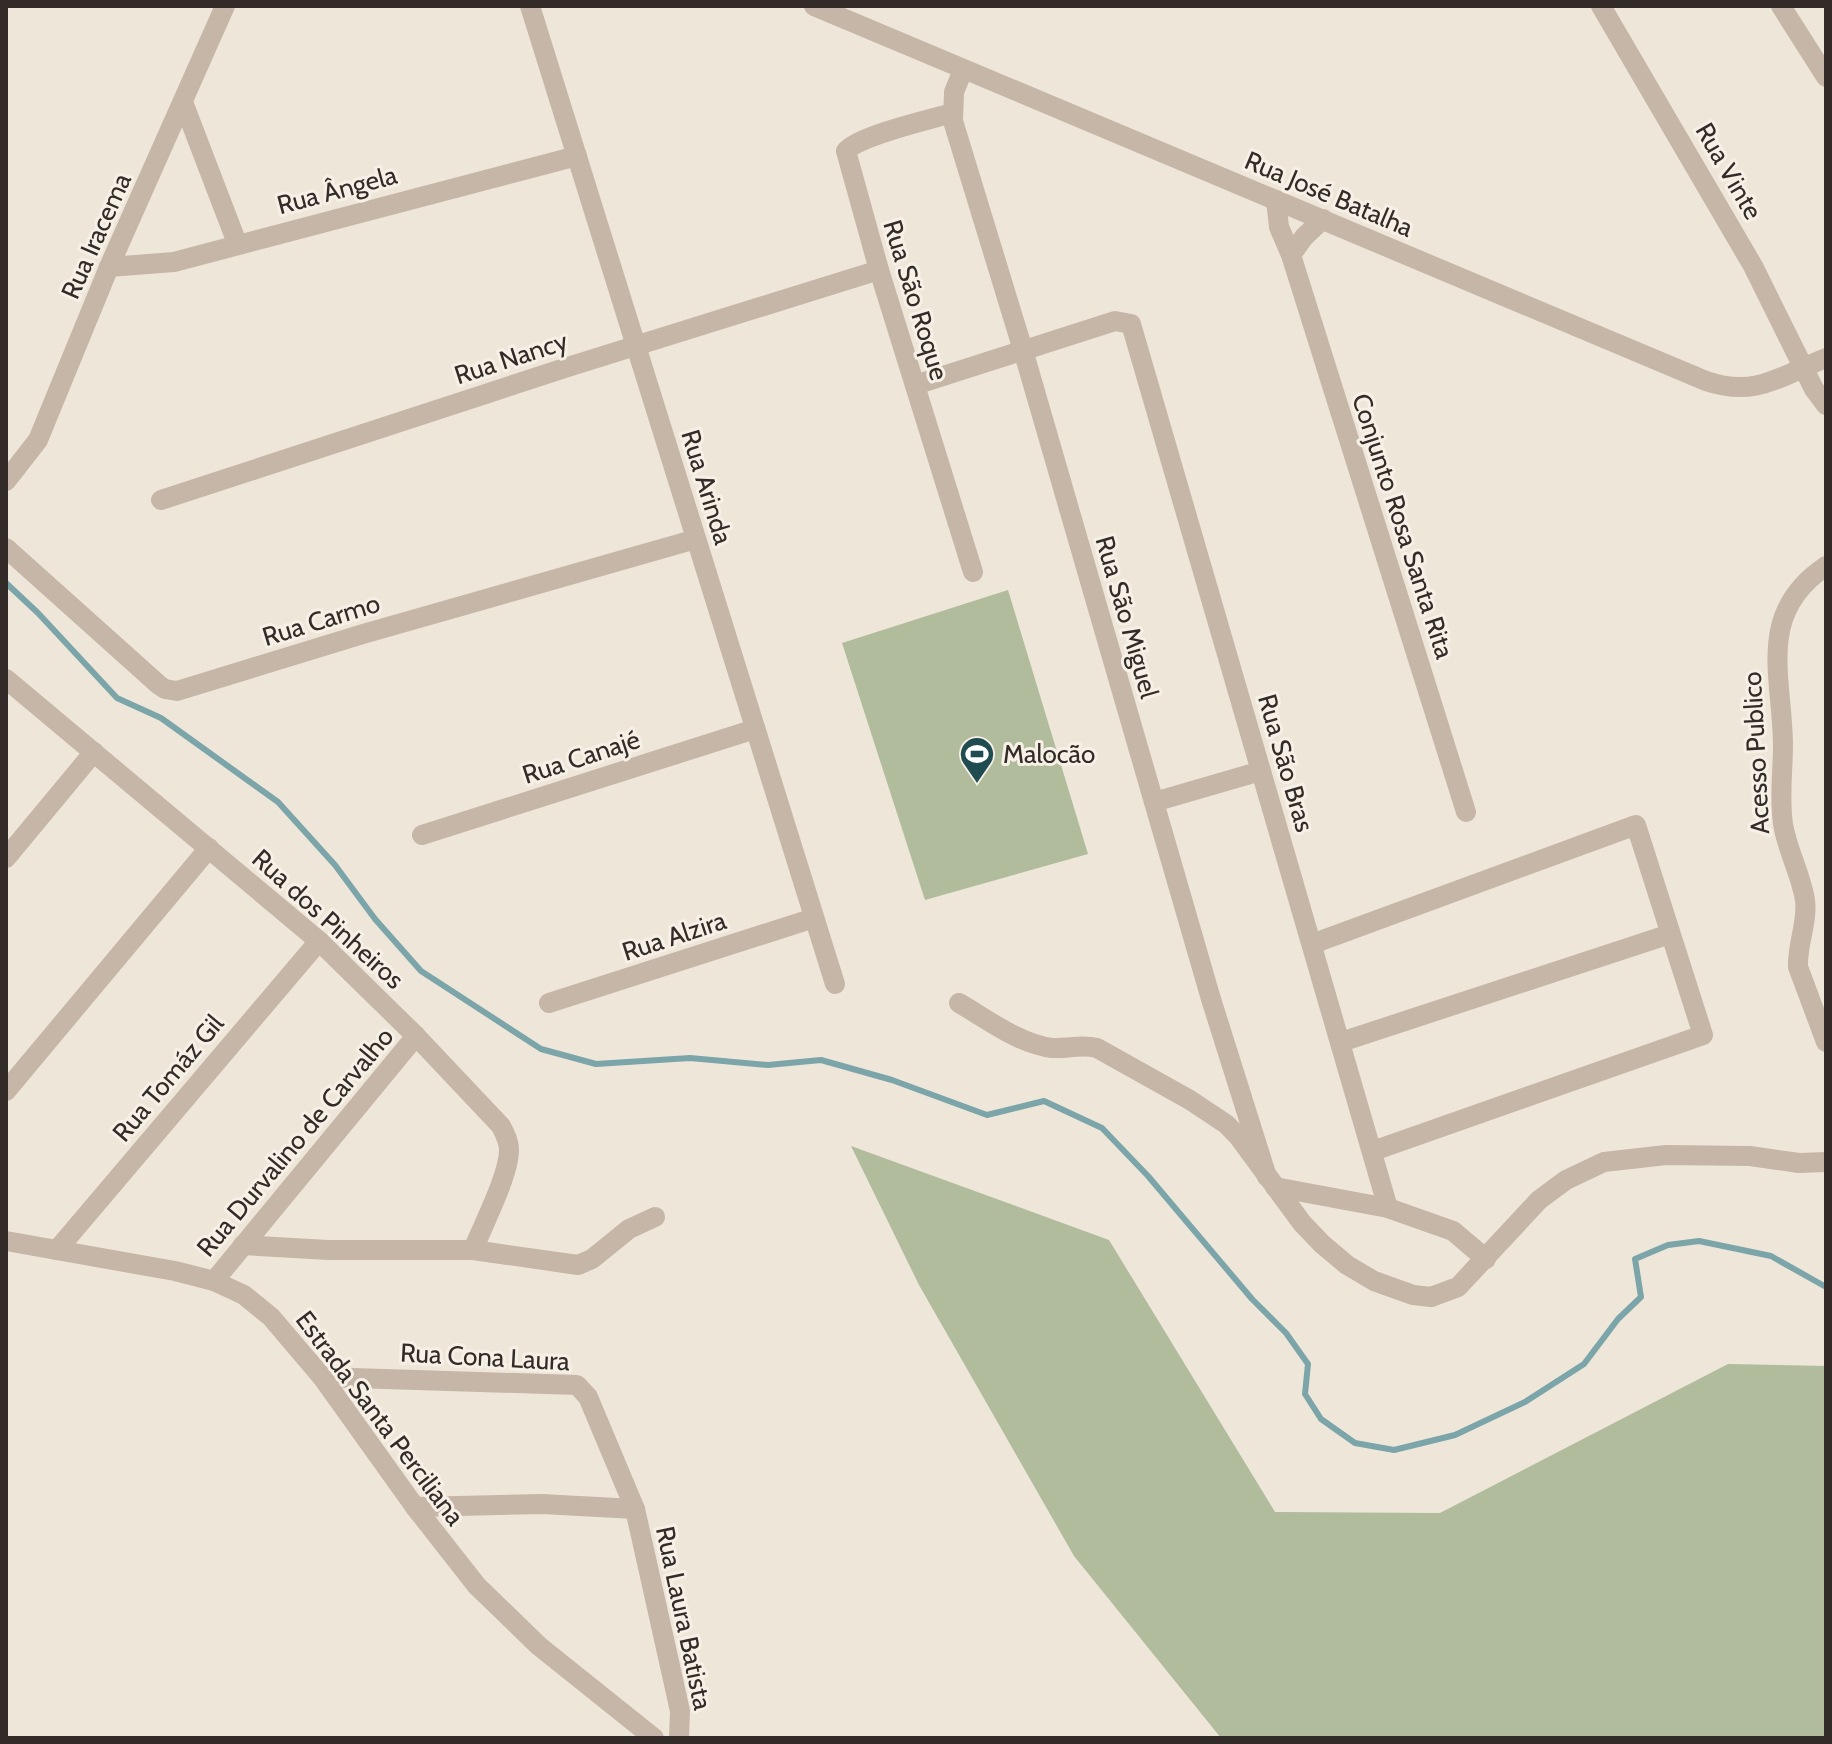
<svg xmlns="http://www.w3.org/2000/svg" width="1832" height="1744" font-family="Cabin,sans-serif">
<style>
.green{fill:#b0bc9b}
.lines{fill:none;stroke-linecap:round;stroke-linejoin:round}
.stream{stroke:#7ba5a9;stroke-width:6}
.minor{stroke:#c6b6a7;stroke-width:20}
.labels{text-anchor:middle;stroke-width:6;stroke-linejoin:round;paint-order:stroke}
.street-label{font-size:26px;fill:#332b27;stroke:#f7f0e6}
.poi-label{font-size:26px;fill:#332b27;stroke:#f7f0e6;text-anchor:start}
</style>
<rect width="100%" height="100%" fill="#efe6da"/>
<g class="green">
<path d="M1008 590 1088 854 925 900 842 643Z"/>
<path d="M851 1146 1109 1240 1275 1512 1440 1513 1728 1364 1826 1366V1738H1221L1074 1556 919 1285Z"/>
</g>
<g class="lines">
<path class="stream" d="M6 583 38 613 117 698 161 718 278 802 335 865 375 919 421 971 541 1049 596 1064 690 1058 768 1065 821 1060 892 1080 987 1115 1044 1101 1102 1128 1148 1176 1252 1299 1286 1333 1308 1364 1305 1394 1321 1419 1355 1443 1394 1450 1455 1435 1525 1402 1584 1364 1618 1319 1641 1297 1635 1259 1668 1245 1699 1241 1771 1256 1826 1287"/>
<g class="minor">
<path d="M530 6 835 984"/>
<path d="M814 6 1706 381C1756 398 1780 376 1826 358"/>
<path d="M1601 6 1753 266 1814 389 1826 405"/>
<path d="M1781 6 1826 77"/>
<path d="M963 70 954 92 953 121 1023 350 1211 999 1267 1177"/>
<path d="M183 102 237 243"/>
<path d="M952 113C929 120 860 135 846 151L879 270 973 572"/>
<path d="M1276 200 1279 227 1291 255 1466 812"/>
<path d="M1291 255 1304 237 1323 219"/>
<path d="M109 267 174 262 577 156"/>
<path d="M915 385 1115 321 1131 324 1388 1208"/>
<path d="M6 481 38 440 109 267 225 6"/>
<path d="M161 500 571 366 879 270"/>
<path d="M6 548 159 685 165 689 177 691 363 634 696 539"/>
<path d="M1826 566C1756 613 1782 675 1783 744 1783 771 1779 797 1783 824 1787 850 1801 874 1805 900 1808 922 1797 944 1798 967L1826 1042"/>
<path d="M6 679 319 941 416 1036 501 1126C505 1134 509 1141 509 1150 509 1175 483 1225 473 1250"/>
<path d="M1154 802 1261 771"/>
<path d="M422 835 755 729"/>
<path d="M6 858 94 752"/>
<path d="M1312 944 1636 825 1703 1035 1373 1151"/>
<path d="M549 1003 814 918"/>
<path d="M959 1003C987 1019 1019 1044 1052 1048 1068 1049 1081 1044 1097 1048L1190 1100 1226 1124 1238 1136 1302 1223 1322 1244 1347 1265 1374 1281 1413 1295 1431 1297 1458 1287 1539 1200 1566 1180 1604 1162 1666 1155 1750 1156 1799 1163 1826 1162"/>
<path d="M1341 1042 1670 934"/>
<path d="M6 1091 209 848"/>
<path d="M1275 1187 1388 1208 1453 1231 1486 1259"/>
<path d="M6 1241 175 1271 214 1281 244 1295 271 1317 322 1377 415 1507 477 1586 539 1646 654 1738"/>
<path d="M243 1245 328 1250H473L578 1265 592 1259 629 1229 655 1217"/>
<path d="M57 1250 319 941"/>
<path d="M214 1281 416 1036"/>
<path d="M322 1377 577 1385 588 1397 635 1509 542 1504 415 1507"/>
<path d="M635 1509 680 1711 679 1738"/>
</g>
</g>
<defs>
<g id="stadium-pin" transform="scale(1.8)"><path d="M0 17L-7.5 6A9.5 9.5 0 1 1 7.5 6Z" fill="#204b50" stroke="#f7f0e6"/><path d="M0-5a6.5 5 0 1 0 0 10a6.5 5 0 1 0 0-10ZM-3.5-1.8h7v3.6h-7Z" fill="#fff"/></g>
</defs>
<g fill-rule="evenodd">
<use href="#stadium-pin" x="977" y="754"/>
</g>
<g class="labels">
<g class="street-label">
<text transform="translate(1729 171) rotate(60)" y="9">Rua Vinte</text>
<text transform="translate(337 190) rotate(-15)" y="9">Rua Ângela</text>
<text transform="translate(1329 194) rotate(23)" y="9">Rua José Batalha</text>
<text transform="translate(96 236) rotate(-66)" y="9">Rua Iracema</text>
<text transform="translate(916 300) rotate(73)" y="9">Rua São Roque</text>
<text transform="translate(511 358) rotate(-18)" y="9">Rua Nancy</text>
<text transform="translate(707 487) rotate(73)" y="9">Rua Arinda</text>
<text transform="translate(1403 526) rotate(72)" y="9">Conjunto Rosa Santa Rita</text>
<text transform="translate(1127 617) rotate(74)" y="9">Rua São Miguel</text>
<text transform="translate(321 620) rotate(-17)" y="9">Rua Carmo</text>
<text transform="translate(1756 753) rotate(-93)" y="9">Acesso Publico</text>
<text transform="translate(581 757) rotate(-18)" y="9">Rua Canajé</text>
<text transform="translate(1286 763) rotate(74)" y="9">Rua São Bras</text>
<text transform="translate(328 919) rotate(42)" y="9">Rua dos Pinheiros</text>
<text transform="translate(674 936) rotate(-18)" y="9">Rua Alzira</text>
<text transform="translate(168 1078) rotate(-50)" y="9">Rua Tomáz Gil</text>
<text transform="translate(295 1142) rotate(-50)" y="9">Rua Durvalino de Carvalho</text>
<text transform="translate(485 1357) rotate(3)" y="9">Rua Cona Laura</text>
<text transform="translate(380 1418) rotate(53)" y="9">Estrada Santa Perciliana</text>
<text transform="translate(684 1618) rotate(78)" y="9">Rua Laura Batista</text>
</g>
<g class="poi-label">
<text x="1003" y="763">Malocão</text>
</g>
</g>
<rect width="1832" height="1744" fill="none" stroke="#332b27" stroke-width="16"/>
</svg>
